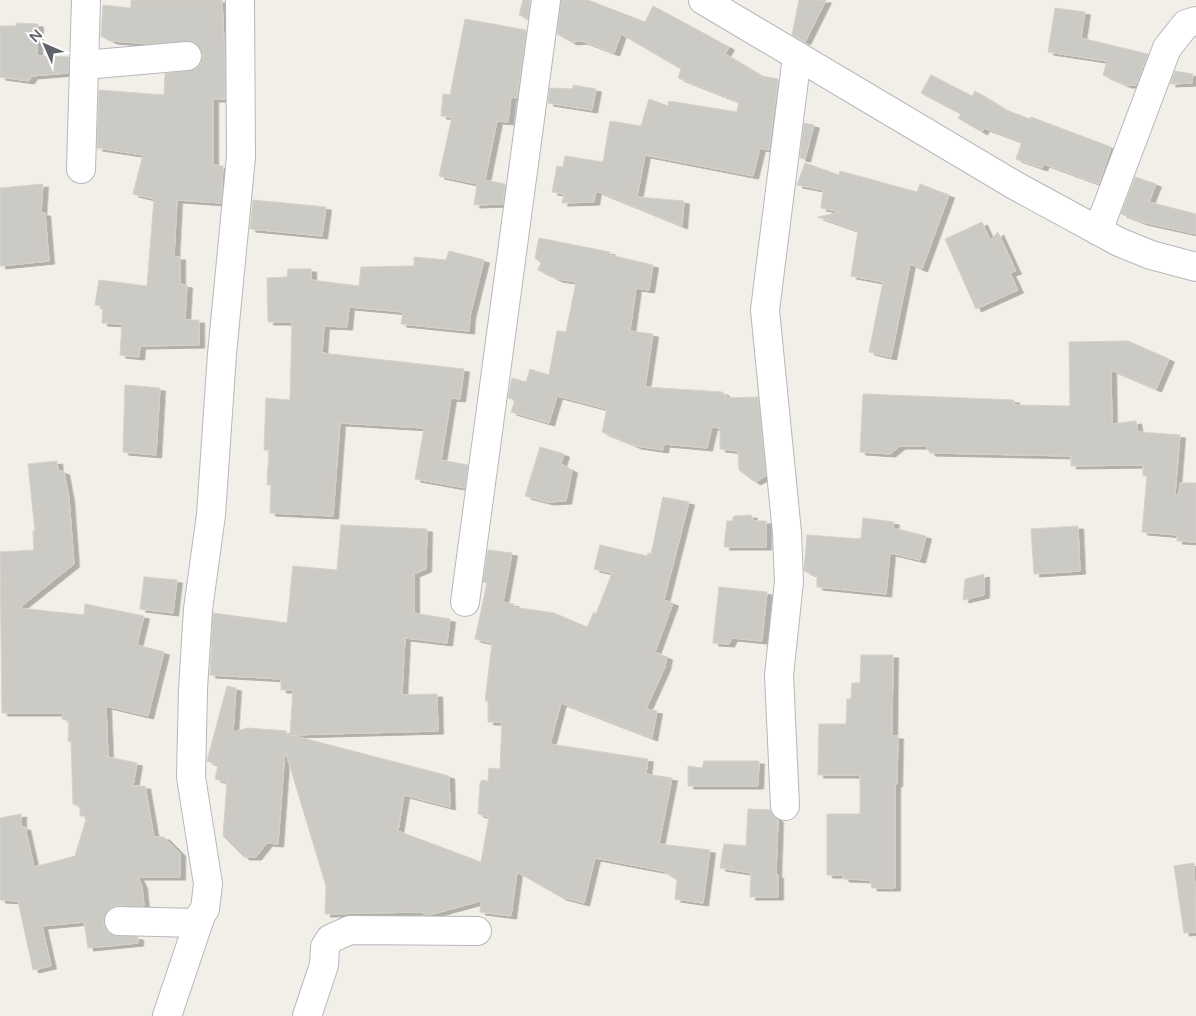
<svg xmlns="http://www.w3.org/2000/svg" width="1196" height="1016" font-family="'Varela Round',sans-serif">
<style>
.building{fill:#cccac5;stroke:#d6d1c6;filter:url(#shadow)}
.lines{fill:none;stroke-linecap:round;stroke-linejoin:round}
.minor-casing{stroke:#b5b8bc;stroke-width:30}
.minor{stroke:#fff;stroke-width:28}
</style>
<defs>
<filter id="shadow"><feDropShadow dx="5.5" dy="3" stdDeviation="0" flood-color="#0004"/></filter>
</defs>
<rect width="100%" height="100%" fill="#f1efe8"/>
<g class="building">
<path d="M131 0H222L225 64V99H213V165L223 166 221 203 177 200 174 257H180V284L187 285 185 320H199V345L140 346 139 357 120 355 122 324 102 323 103 306 95 305 99 280 147 286 154 199 133 194 143 155 97 148 99 90 164 95 165 74 196 69 201 63 203 55 199 47 193 42 149 44 112 41 101 36 103 5 131 8Z"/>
<path d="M523 0H530L528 19 519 15Z"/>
<path d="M561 0H588L645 22 653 6 729 47 725 54 762 76 778 79 769 150 760 148 753 176 645 155 637 197 684 201 682 226 596 191 594 202 562 203 564 194 552 192 557 166 563 167 565 156 603 162 610 121 641 126 649 99 668 106 669 101 737 112 739 102 678 78 681 69 621 34 614 53 582 41 572 42 557 34Z"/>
<path d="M799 0H826L805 42 792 35Z"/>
<path d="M1055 8 1085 12 1081 38 1148 54 1136 85H1126L1103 75 1107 61 1048 52Z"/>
<path d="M465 19 526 30 517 98 511 97 508 122 497 121 485 180 505 184 503 204 474 205 477 184 439 176 452 117 441 116 443 94 450 95Z"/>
<path d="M16 23 38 24 37 56 69 57 68 73 32 76 29 81 0 77V26H16Z"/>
<path d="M1175 71 1193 74 1192 83 1170 84Z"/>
<path d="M931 75 972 96 975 91 1006 110 1030 119 1031 117 1111 147 1099 184 1044 164 1042 168 1016 159 1022 142 984 128 982 132 958 118 961 114 921 93Z"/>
<path d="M573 85 596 89 592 110 548 103 550 88 573 89Z"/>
<path d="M804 123 814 125 805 159 800 158Z"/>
<path d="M805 163 839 175 840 171 917 192 920 184 949 195 922 269 910 264 891 357 869 352 883 282 851 276 858 231 818 217 842 212 821 208 823 190 797 185Z"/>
<path d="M1135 177 1156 184 1149 202 1196 214V234L1142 222 1121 214Z"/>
<path d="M43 184 41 213H45L49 261 0 266V188Z"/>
<path d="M253 200 326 207 322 236 250 229Z"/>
<path d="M982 222 990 240 998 232 1016 271 1010 273 1018 290 976 309 945 239Z"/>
<path d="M539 238 610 252V255L653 265 649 290 636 288 630 331 653 334 645 387 722 392 729 398 758 397 766 476 755 482 739 470 738 451 720 449V428L712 427 707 448 664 444 663 450 636 446 602 432 607 409 557 396 549 423 511 412 515 400 508 398 512 378 526 382 530 369 549 375 557 331 566 332 576 282 557 279 538 270 541 263 535 258Z"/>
<path d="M449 251 484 260 470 316 469 331 401 324 403 312 349 307 347 327 324 326 322 353 464 369 460 399 451 398 441 460 468 465 465 488 415 479 424 428 340 423 333 516 270 513 271 485H267L269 450H264L266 398 290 400 292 322H268L267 278 287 277 288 269H311V280L359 286 361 267 414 266V257L446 260Z"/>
<path d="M1128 341 1169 359 1156 389 1111 370 1112 424 1136 421 1138 432 1180 435 1175 495H1179L1180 483H1196V542L1177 541V535L1142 532 1147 476H1143V465L1071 466V456L930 453 926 446H900L890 454 860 452 863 394 1014 400V405L1070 406 1069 342Z"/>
<path d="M125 385 160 388 156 455 123 452Z"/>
<path d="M540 447 564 454 561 464 572 470 566 501 548 502 525 496Z"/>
<path d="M57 461 58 470 64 472 69 498 74 564 19 608 84 615 85 604 144 616 137 645 164 652 148 716 106 706 108 757 137 763 133 786H145L154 837H164L180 853V877H138L142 886 144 906 119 905 112 907 106 912 103 921 105 928 110 934 138 937V943L88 948 84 922 42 926 51 966 33 970 18 901 0 900V818L21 814V827H25L34 867 75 856 87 816H80V807L73 804 71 741H68L69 721 62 719 63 713H2L0 552 34 550 33 531H35L28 464Z"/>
<path d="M663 497 689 502 664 600 673 603 655 652 667 657 665 667 646 709 657 711 652 738 561 703 550 744 648 759 646 774 672 778 659 844 710 850 703 903 675 899 677 880 663 871 595 858 584 903 561 897 517 872 511 916 480 912 481 901 429 915 420 912 325 914 326 886 285 750 278 844 267 843 256 857H244L223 836 227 782 215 779 218 765 207 761 227 686 236 688 233 732 248 728 286 731V734L290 735 293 690H281V679L210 675 213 613 287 623 293 566 337 570 341 525 427 529 426 569 414 574V613L450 619 447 643 405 638 402 695 437 694 438 731 291 735 449 776 450 807 404 795 398 831 481 862 489 817 478 814 480 783 482 780 488 781 489 768 500 769 502 722H488V701H485L492 643 475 639 487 583 483 582 488 550 512 553 503 602 514 604 513 607 554 613 587 627 594 612 596 614 612 573 594 569 600 545 647 556 648 553 651 554Z"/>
<path d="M751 515 754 521H766V547H724L727 521H732L734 516Z"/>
<path d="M863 518 894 522 893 528 926 536 920 560 890 553 886 594 817 587V576L804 571 807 535 861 539Z"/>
<path d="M1078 526 1080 571 1034 574 1031 529Z"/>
<path d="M984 574V595L963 600 965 579Z"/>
<path d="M144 577 177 580 173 613 140 609Z"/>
<path d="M719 587 767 592 762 641 732 638 729 644 713 643Z"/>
<path d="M861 655H893L892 736H898L897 784H895V888H872L870 880 844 879 842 875H827V814H860V775H818L819 724H846L847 699H851L852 683H860Z"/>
<path d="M704 761H759L758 786H688V766L702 768Z"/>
<path d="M748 809 770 810 778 820 776 875H778V897H750L751 873 720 868 724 844 746 846Z"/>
<path d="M1194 863 1196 932 1184 933 1174 866Z"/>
</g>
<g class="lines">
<g class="minor-casing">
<g id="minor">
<path d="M703 0 1016 186 1119 242 1151 255 1196 267"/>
<path d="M84 65 187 56"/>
<path d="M81 169 86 0"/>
<path d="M1098 231 1167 48 1186 24 1196 21"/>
<path d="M465 602 546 0"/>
<path d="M785 806 779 675 789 582 787 533 765 310 797 56"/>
<path d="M119 921 195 923 205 909 208 884 191 777 193 689 198 609 211 515 222 354 241 157 240 0"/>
<path d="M167 1016 200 918"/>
<path d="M307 1016 324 965 325 947 330 939 350 930 477 931"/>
</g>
</g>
<use href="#minor" class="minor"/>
</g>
<g transform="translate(45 45) rotate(315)" stroke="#ffffff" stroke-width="4" paint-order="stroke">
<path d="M0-4L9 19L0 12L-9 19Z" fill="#5f6368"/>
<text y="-8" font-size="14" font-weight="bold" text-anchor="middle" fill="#5f6368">N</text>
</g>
</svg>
